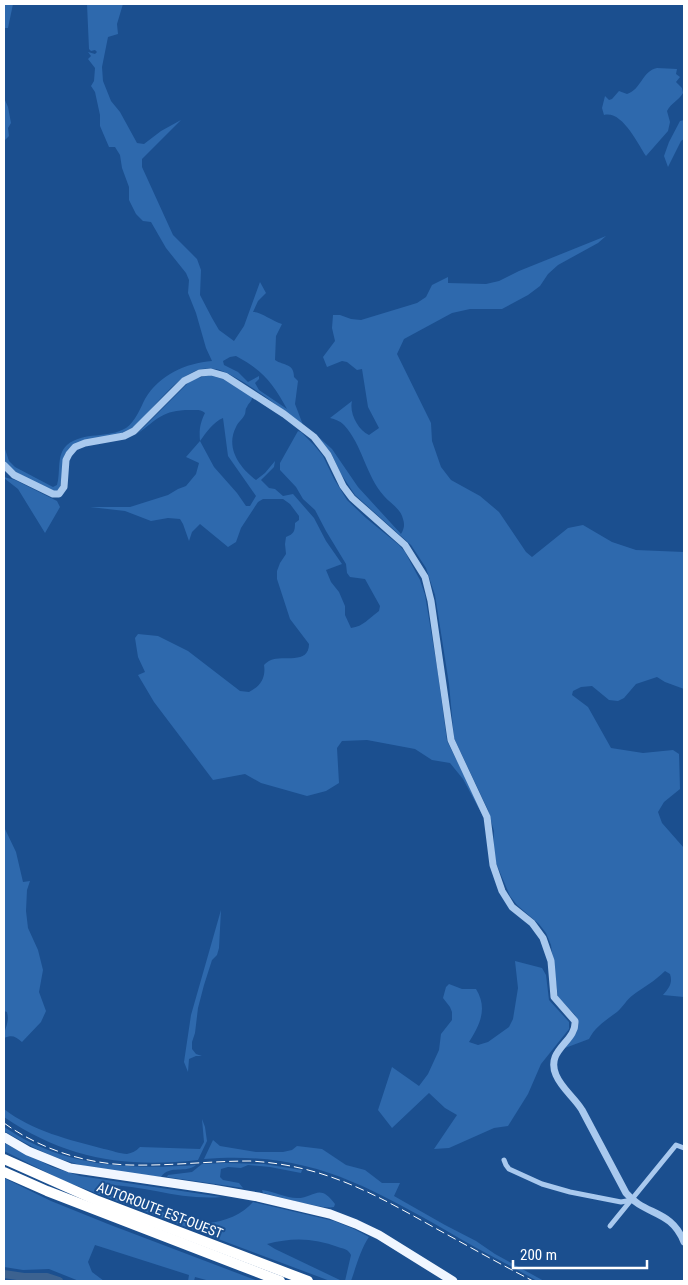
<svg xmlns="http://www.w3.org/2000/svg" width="688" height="1285" font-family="'Roboto Condensed',sans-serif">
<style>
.green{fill:#2e69ad;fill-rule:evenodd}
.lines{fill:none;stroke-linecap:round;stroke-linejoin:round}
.river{stroke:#3c6290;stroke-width:8}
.minor{stroke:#a9c9ee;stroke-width:5}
.tertiary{stroke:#a9c9ee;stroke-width:7}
.primary{stroke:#f0f6ff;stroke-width:9}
.motorway{stroke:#fff;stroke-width:10}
.rail{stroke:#fff;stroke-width:1;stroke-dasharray:9 4;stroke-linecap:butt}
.labels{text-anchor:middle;stroke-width:4;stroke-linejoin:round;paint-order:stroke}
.street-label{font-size:14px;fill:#fff;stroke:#1b4f8f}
</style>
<rect width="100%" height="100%" fill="#1b4f8f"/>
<g class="green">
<path d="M4 4H13L8 28H4Z"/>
<path d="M87 4H123L117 24 118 34 108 37 102 67 103 81 111 101 120 112 137 143 144 144 161 131 181 120 142 159V167L173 235 197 259 201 270 200 295 212 318 219 330 234 341 244 326 260 282 266 293 258 301 253 312C261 312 272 321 282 324L276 336 275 360C284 366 294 363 294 377L298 381 295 404 303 425C285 411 236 373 216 369 208 368 199 368 193 372 173 381 152 409 137 425 119 437 95 440 74 445L65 454 60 488 57 491H54C40 484 9 473 4 458 3 454 4 449 4 446L9 461 15 467 53 487 57 485C61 472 56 455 67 445 84 431 108 439 126 428 135 422 140 409 145 399 159 375 186 363 212 361L206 348 196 313 188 293 189 280 186 273 166 248 151 222 143 221 136 214 129 200V187L122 168 120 155 115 147H109L100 126V115L95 92 91 86 94 81 95 68 88 59 91 56 88 52 95 54 97 52 95 50 91 51 89 49ZM236 356C262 370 273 383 287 409L259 390 255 383 259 379V376L248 382 238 372 224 365 223 361 230 357Z"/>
<path d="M657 68 677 69 676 74 680 77 676 82 682 88 683 93C679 100 671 103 667 111L670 122 668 131 646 156C638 144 622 110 604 115L602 108 605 96 609 100 612 99 619 91 627 94C641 90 642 71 657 68Z"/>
<path d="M4 98 8 107 11 123 8 128 9 136 4 141Z"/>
<path d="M684 120V139L681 141 668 167 664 156 669 142 680 121Z"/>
<path d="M606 236 598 243 558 265 548 274 540 286 528 295 502 309H470L452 313 404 339 397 354 431 423 432 441 441 467 451 480 480 496 499 512 526 552 532 557 568 528 583 525 612 542 636 550 684 552V689L665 682 657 677 636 684 624 698 618 701 609 700 592 686 581 687 573 691 572 695 588 707 611 748 643 753 673 750 679 754 680 789 664 802 658 812 662 823 684 848V997L663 995C669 988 673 983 670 974L665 971C655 981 644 987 633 995 627 999 623 1007 617 1012 606 1020 595 1027 589 1039L565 1048 576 1034 579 1023 575 1015 558 997 551 945 546 933 539 924 517 905 510 896 496 863 493 850 494 831 488 810 454 738 449 684 435 595 426 568 411 545 355 495 341 474 331 453 314 433 332 449 358 487 401 534C404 529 405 525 403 519 401 509 390 503 384 496 366 476 362 444 344 425 340 421 335 419 330 418L352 401C349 413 358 430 369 435L379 428 368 407 362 369 357 370 347 362 342 361 327 367 323 357 335 341 332 328 333 315H340L351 319 361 320 417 303 426 297 432 285 448 277V283L486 284 499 281 519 271Z"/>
<path d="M209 375 223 379 252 397C252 402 249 402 247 407 245 409 246 411 245 414 243 419 238 422 236 427 225 448 240 468 256 480L265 473 275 461 274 467 261 480 269 488 275 489 283 496 293 494 314 518 326 541 342 564 326 570 331 582 339 592 345 606V615L351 628C364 626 368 619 379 611L380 606 365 579 350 577 347 573 346 564 326 531 315 510 303 499 296 487 280 470V463L298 431 301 432 314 445 323 456 334 479 347 500 366 518 399 545 405 552 420 580 425 595 437 667 447 741 468 783 484 818 463 779 450 763 432 760 415 749 367 740 342 741 337 748 339 783 326 791 307 796 261 783 245 774 213 780 154 702 138 675 145 672 138 657 135 638 138 634 158 636 188 651 240 691 249 692C261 686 266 677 264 665 266 663 268 661 271 660 283 655 309 665 309 644L290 619 277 579V571L280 563 286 554 285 544 286 537C294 534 295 531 295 523L299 520V516L290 504 283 499H263L258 502 241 528 236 542 228 547 200 524 192 532 189 541 183 524 180 519 168 518 151 521 125 511 90 507H130L168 495 178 489 186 486 196 474 199 463 186 457 200 441C199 430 200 423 205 413 201 409 196 410 190 410 162 410 158 419 137 434L191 380ZM223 418 228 456 256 496 250 506H246L237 493 214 467 200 441C206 433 213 422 223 418Z"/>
<path d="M4 477 15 480 57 501 60 507 45 533 18 489 4 478Z"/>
<path d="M4 827 16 852 23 882 30 881 27 890 26 911 28 928 38 950 43 970 39 992 46 1011 41 1022 22 1042C15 1036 12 1035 4 1038 4 1028 10 1023 7 1012L4 1011Z"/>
<path d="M221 910 219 948 217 955 212 960 204 985 198 1008 195 1033 192 1042V1049L196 1054 202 1056H196L189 1059 188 1072 184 1062 191 1015Z"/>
<path d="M515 961 542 968 546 975 549 1000 569 1022V1029L541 1064 528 1094 508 1126 494 1128 449 1148 434 1149 457 1115 445 1108 429 1093 392 1128 378 1110 392 1067 419 1086 428 1074 439 1050 441 1034 452 1020V1012L450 1007 443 998 446 987 449 984 462 989H476C488 1008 480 1025 469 1042L478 1045 488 1042 509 1027 513 1019 518 988Z"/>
<path d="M4 1109C32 1131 70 1140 104 1149 111 1150 120 1154 127 1154 132 1153 136 1151 140 1147L200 1149 204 1142 202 1119 205 1127 207 1141 198 1160C125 1168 66 1159 4 1117Z"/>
<path d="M4 1127C13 1132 21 1138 30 1142 82 1168 139 1169 196 1165 186 1174 170 1164 161 1177 131 1173 99 1172 70 1162 46 1155 25 1143 4 1131Z"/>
<path d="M213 1140 220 1146 256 1152H283L292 1150 297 1146 322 1149 346 1165 365 1170 382 1183H400L394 1196 445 1225 476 1241 495 1254 544 1281H537C508 1264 477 1249 447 1231 362 1183 306 1151 204 1159Z"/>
<path d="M4 1143 52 1167 80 1176 222 1197C180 1201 143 1184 102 1185 112 1197 191 1224 208 1223 224 1222 243 1214 253 1202L334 1221 354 1229 369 1237C361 1248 356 1267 351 1281H345L351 1255C348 1249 344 1249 338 1247 315 1238 292 1237 267 1244L275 1249 342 1281H330L64 1181 4 1151Z"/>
<path d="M225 1163 264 1164 302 1170 301 1173 270 1167 248 1165 241 1168 228 1167 221 1169 220 1177 223 1180 239 1183 243 1188 167 1177 168 1175 192 1172 202 1164Z"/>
<path d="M4 1178 51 1201 108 1224 258 1281H210L195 1277 194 1281H188L189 1275 95 1245 88 1262 92 1272 104 1281H79L49 1269 23 1270 4 1267Z"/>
<path d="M262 1190C273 1191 286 1198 297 1198 315 1198 319 1182 335 1204L334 1207C324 1210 277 1196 263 1193Z"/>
</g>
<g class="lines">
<path class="river" d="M4 1274 24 1277H47L59 1281"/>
<g class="minor">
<path d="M504 1160 506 1165 509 1169 542 1184 570 1192 621 1202 632 1200"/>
<path d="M610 1226 676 1145 684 1148"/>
</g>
<path class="tertiary" d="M4 465 14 475 53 494H59L64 487 66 460 69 454 75 447 85 443 124 436 134 431 184 381 200 373 211 372 225 376 284 414 314 437 328 455 343 486 352 498 405 545 425 577 431 601 451 740 487 817 493 865 502 891 512 907 532 923 543 938 551 961 554 997 575 1021C577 1042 545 1049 556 1075 562 1089 574 1097 582 1110L626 1193C645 1216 671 1209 684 1242"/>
<path class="primary" d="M4 1137 28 1151 70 1168 212 1189 258 1197 330 1214 356 1224 379 1235 453 1281"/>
<g class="motorway">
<path d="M4 1159 98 1201 308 1281"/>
<path d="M4 1172 47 1191 280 1281"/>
</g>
<path class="rail" d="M4 1123C40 1149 86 1164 130 1165 170 1166 210 1161 250 1161 323 1165 373 1193 435 1228 468 1246 500 1264 533 1281"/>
</g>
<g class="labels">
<g class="street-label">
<text transform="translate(160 1210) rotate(21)" y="5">AUTOROUTE EST-OUEST</text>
</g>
</g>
<rect width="688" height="1285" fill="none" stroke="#ffffff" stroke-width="10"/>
<path d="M513 1260v8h134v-8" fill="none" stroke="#ffffff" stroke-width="2.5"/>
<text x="520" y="1260" font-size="15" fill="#ffffff" stroke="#1b4f8f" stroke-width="4" paint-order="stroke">200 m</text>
</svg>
